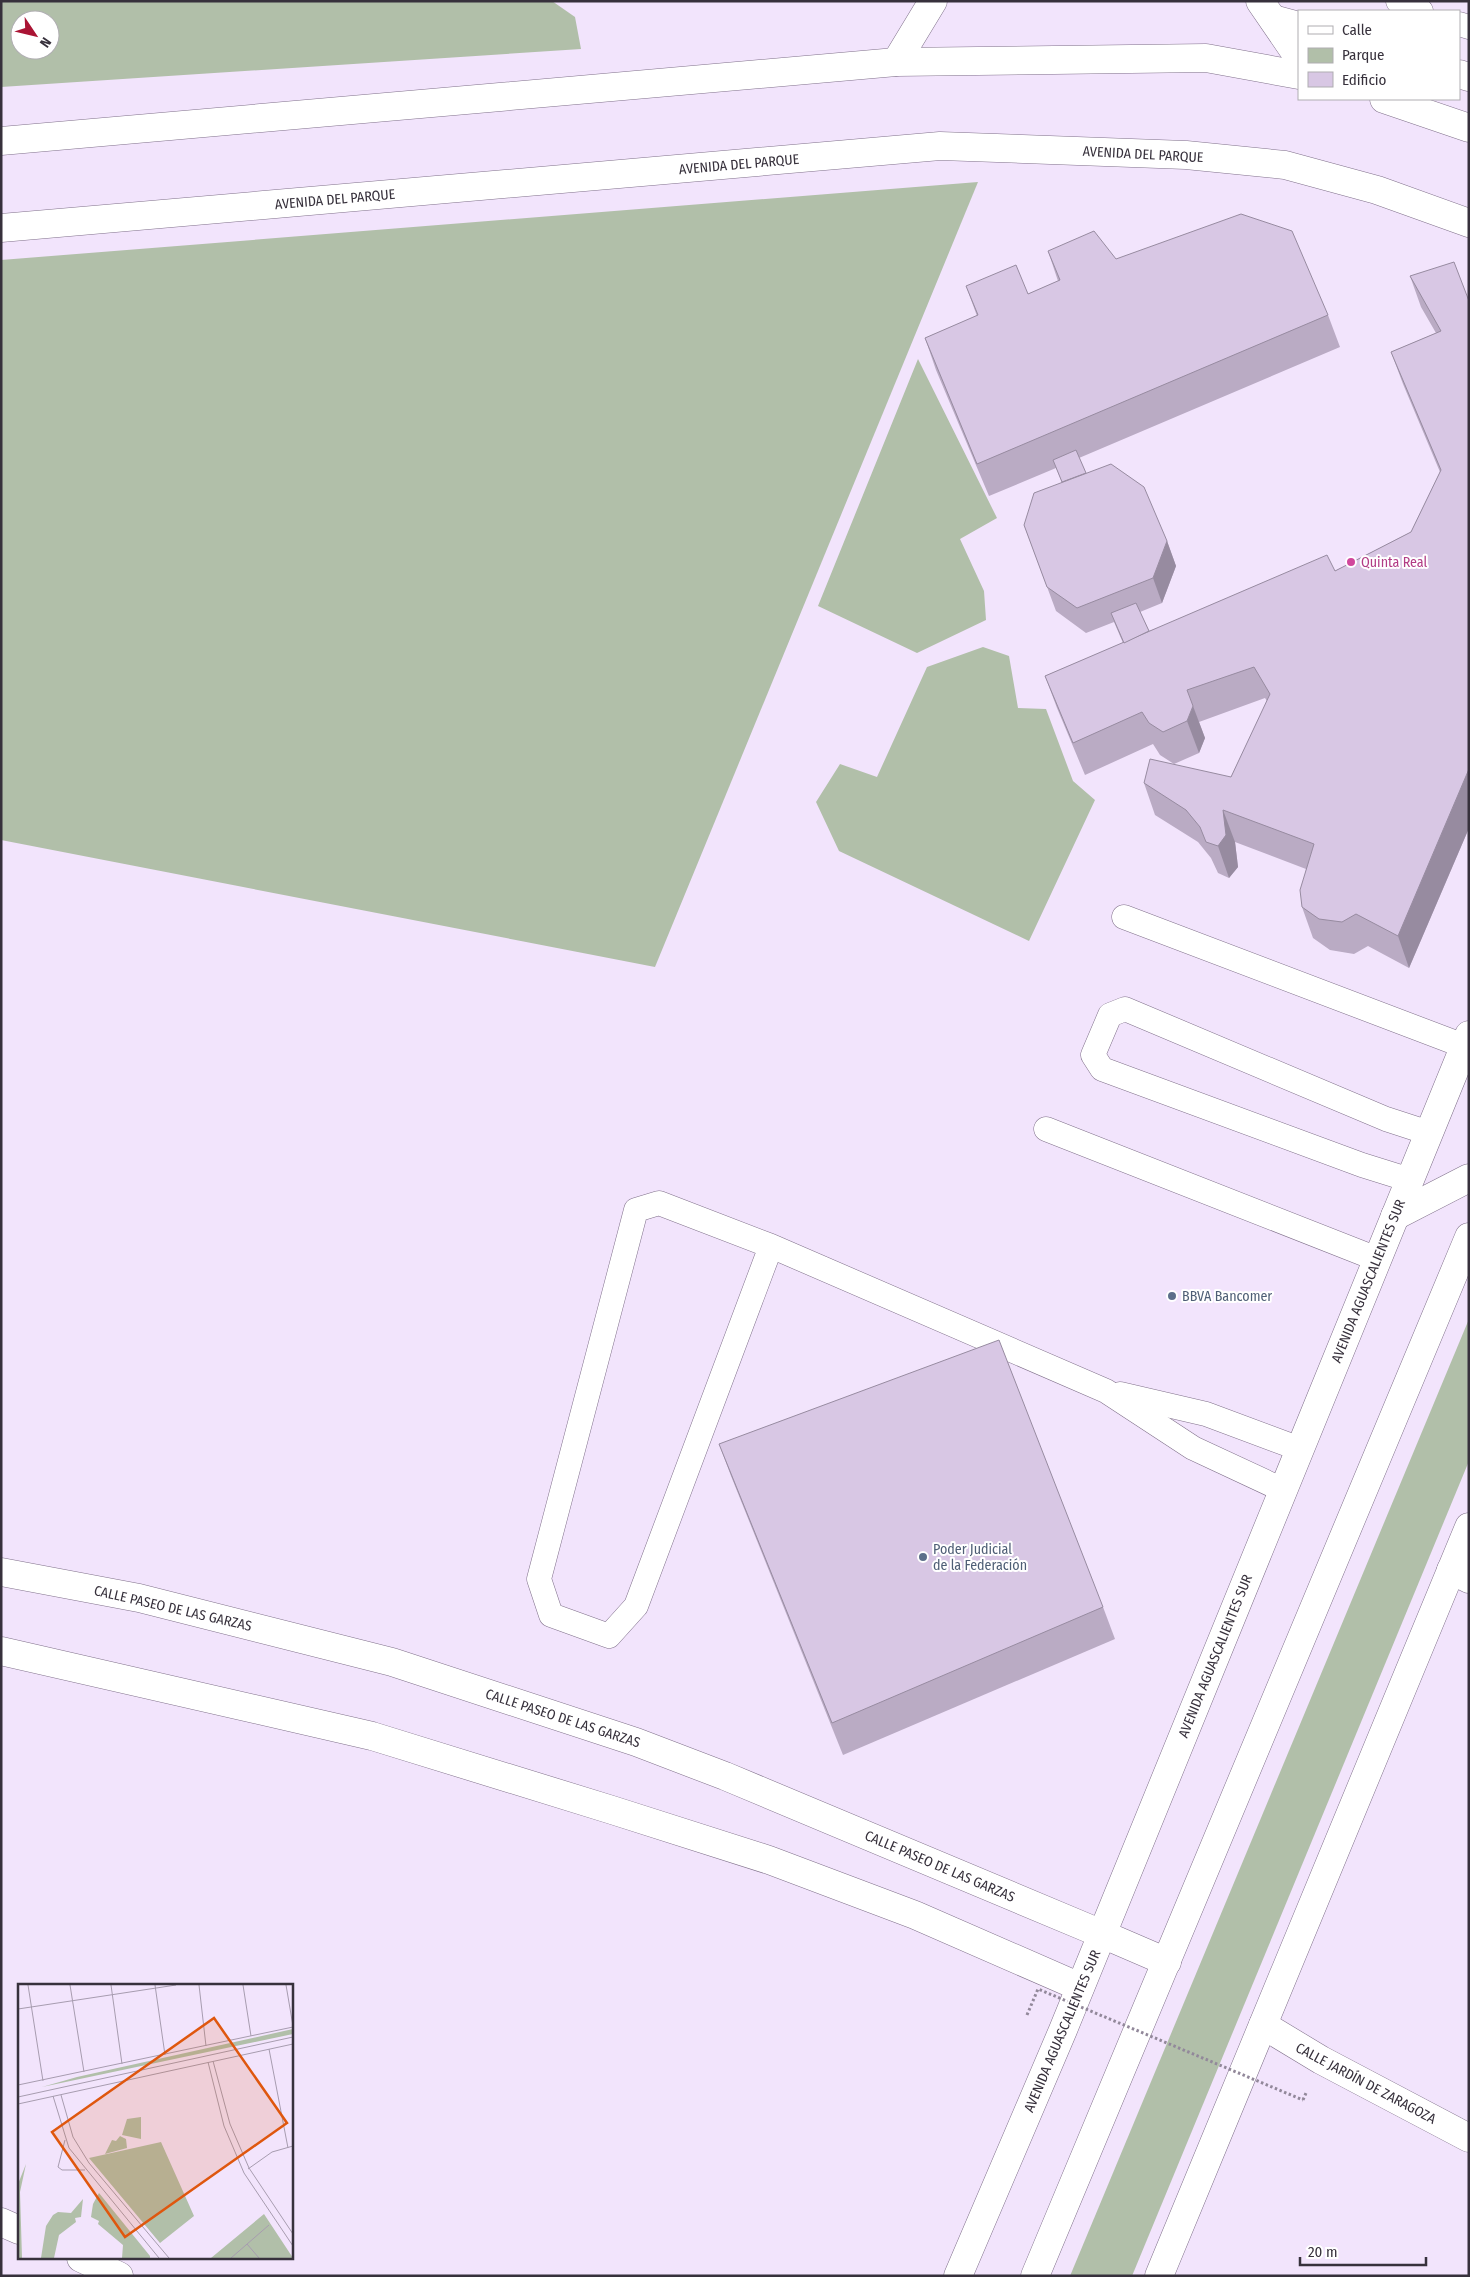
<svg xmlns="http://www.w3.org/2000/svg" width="1470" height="2277" font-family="'Fira Sans Condensed',sans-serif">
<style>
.green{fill:#b1bfa9;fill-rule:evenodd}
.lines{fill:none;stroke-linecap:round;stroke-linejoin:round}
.service-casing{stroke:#80718b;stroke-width:25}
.pedestrian-casing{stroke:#80718b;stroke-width:29}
.minor-casing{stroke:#80718b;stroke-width:29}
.tertiary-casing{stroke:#80718b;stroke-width:29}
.primary-casing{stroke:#80718b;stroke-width:29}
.path{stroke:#92889a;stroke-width:3;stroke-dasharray:2.5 2.5;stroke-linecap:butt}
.service{stroke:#fff;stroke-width:24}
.pedestrian{stroke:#fff;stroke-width:28}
.minor{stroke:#fff;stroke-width:28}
.tertiary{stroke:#fff;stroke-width:28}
.primary{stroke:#fff;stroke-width:28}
.path-bridge{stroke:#92889a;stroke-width:3;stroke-dasharray:2.5 2.5;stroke-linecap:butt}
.wall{fill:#baabc4}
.shaded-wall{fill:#978ba0}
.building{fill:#d8c7e4;stroke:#978ba0}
.hotel-dot{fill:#d1479c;stroke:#fff;stroke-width:2}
.service-dot{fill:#5c6f8a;stroke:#fff;stroke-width:2}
.labels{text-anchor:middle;stroke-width:4;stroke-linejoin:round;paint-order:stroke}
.street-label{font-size:14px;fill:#37313c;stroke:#fff}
.hotel-label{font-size:14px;fill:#b23c85;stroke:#fff;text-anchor:start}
.service-label{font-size:14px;fill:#4e5e75;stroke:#fff;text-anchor:start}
.inset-road{fill:none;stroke:#a79caf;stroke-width:1}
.view{fill:#df570e;fill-opacity:0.15;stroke:#df570e;stroke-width:2.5}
.inset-edge{fill:none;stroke:#37313c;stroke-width:2.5}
</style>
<rect width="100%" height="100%" fill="#f2e4fc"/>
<g class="green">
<path d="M1 1H552L575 17 581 49 1 87ZM20 20H50V50H20Z"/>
<path d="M978 182 655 967 1 840V260Z"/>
<path d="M918 359 997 518 960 539 984 591 986 620 917 653 818 606Z"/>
<path d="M983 647 1009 656 1018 708 1046 709 1073 781 1095 800 1029 941 839 851 816 802 840 764 877 777 927 667Z"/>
<path d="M1469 1319V1461L1132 2276H1070Z"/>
</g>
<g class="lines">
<g class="service-casing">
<g id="service">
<path d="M1398 1 1421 11"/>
<path d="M1459 24 1469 27"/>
<path d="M1124 917 1464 1046"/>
<path d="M1046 1129 1377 1259"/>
<path d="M1410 1180 1362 1165 1102 1069 1093 1055 1110 1015 1125 1009 1386 1119 1429 1133"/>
<path d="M771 1246 636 1606 609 1636 551 1615 539 1579 636 1210 659 1203 771 1246 1106 1391 1193 1448 1283 1490"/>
<path d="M1120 1394 1206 1414 1300 1449"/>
</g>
</g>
<g class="pedestrian-casing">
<g id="pedestrian">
<path d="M1273 19 1299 26"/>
<path d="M1459 74 1469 77"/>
</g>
</g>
<g class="minor-casing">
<g id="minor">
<path d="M1260 1 1299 58"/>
<path d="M896 62 933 1"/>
<path d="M1451 1570 1469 1579"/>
<path d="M1 1572 139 1598 392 1662 636 1742 725 1776 1102 1934"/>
<path d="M1 1651 372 1736 612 1810 769 1860 915 1915 1080 1987"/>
<path d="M1263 2025 1321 2060 1469 2138"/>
<path d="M1 2222 19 2230"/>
<path d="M81 2258 119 2276"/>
</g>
</g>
<g class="tertiary-casing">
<g id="tertiary">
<path d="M1384 99 1469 128"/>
<path d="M1 141 896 62 1206 58 1299 75"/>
<path d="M1 228 940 146 1186 155 1285 165 1377 190 1469 223"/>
<path d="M958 2276 1063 2030 1469 1035"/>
</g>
</g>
<g class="primary-casing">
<g id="primary">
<path d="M1395 1216 1469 1178"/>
<path d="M1102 1934 1167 1962"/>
<path d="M1035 2276 1469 1237"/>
<path d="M1159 2276 1469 1527"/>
</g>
</g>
<path class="path" d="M1303 2100 1306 2093"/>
<use href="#service" class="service"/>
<use href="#pedestrian" class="pedestrian"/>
<use href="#minor" class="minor"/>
<use href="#tertiary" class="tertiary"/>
<use href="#primary" class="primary"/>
<path class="path-bridge" d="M1027 2015 1038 1989 1303 2100"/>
</g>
<g class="wall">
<path d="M1048 251 1116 259 1328 315 1340 347 1079 458 1086 473 1167 541 1176 566 1162 603 1140 612 1149 631 1335 571 1411 532 1440 472 1403 384 1391 352 1436 333 1421 307 1410 276 1469 301V828L1409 968 1368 946 1354 954 1330 950 1313 938 1302 907 1306 869 1235 842 1238 867 1229 878 1218 873 1211 858 1198 842 1155 815 1144 783 1231 777 1267 701 1265 698 1199 722 1205 738 1199 753 1174 764 1160 755 1153 744 1085 775 1057 708 1045 676 1123 643 1114 622 1086 633 1056 611 1024 525 1062 482 1056 468 989 496 936 370 925 338 977 316 966 286 1028 294 1058 281Z"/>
<path d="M719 1444 1103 1607 1115 1639 843 1755 731 1476Z"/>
</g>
<g class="shaded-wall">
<path d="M1167 541 1176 566 1162 603 1153 578Z"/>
<path d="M1193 706 1205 738 1199 753 1187 721Z"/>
<path d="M1469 769V828L1409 968 1398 936Z"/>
<path d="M1223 810 1235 842 1238 867 1229 878 1218 846Z"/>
</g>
<g class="building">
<path d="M1241 214 1292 231 1328 315 977 464 925 338 978 315 966 286 1016 265 1028 294 1060 280 1048 251 1094 231 1116 259Z"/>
<path d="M1454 262 1469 301V769L1398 936 1356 914 1342 922 1319 919 1302 907 1300 890 1314 844 1223 810 1226 835 1218 846 1206 842 1200 827 1186 810 1144 783 1150 759 1231 777 1270 694 1254 667 1187 690 1193 706 1187 721 1163 732 1149 723 1142 712 1073 743 1045 676 1327 555 1335 571 1411 532 1441 470 1391 352 1441 331 1410 276Z"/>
<path d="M1076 450 1086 473 1062 482 1053 460Z"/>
<path d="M1111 464 1144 487 1167 541 1153 578 1077 608 1047 587 1024 525 1034 493Z"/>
<path d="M1136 603 1149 631 1124 643 1111 613Z"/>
<path d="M999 1340 1103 1607 832 1723 719 1444Z"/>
</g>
<circle class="hotel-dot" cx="1351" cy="562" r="5"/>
<g class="service-dot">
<circle cx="1172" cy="1296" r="5"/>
<circle cx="923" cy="1557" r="5"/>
</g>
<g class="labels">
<g class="street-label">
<text transform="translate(1143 154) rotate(3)" y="5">AVENIDA DEL PARQUE</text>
<text transform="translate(739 164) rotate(-5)" y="5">AVENIDA DEL PARQUE</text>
<text transform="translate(335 199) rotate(-5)" y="5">AVENIDA DEL PARQUE</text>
<text transform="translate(1368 1281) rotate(-68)" y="5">AVENIDA AGUASCALIENTES SUR</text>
<text transform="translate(173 1608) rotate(13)" y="5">CALLE PASEO DE LAS GARZAS</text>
<text transform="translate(1215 1656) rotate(-68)" y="5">AVENIDA AGUASCALIENTES SUR</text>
<text transform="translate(563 1718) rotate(18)" y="5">CALLE PASEO DE LAS GARZAS</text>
<text transform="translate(940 1866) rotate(23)" y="5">CALLE PASEO DE LAS GARZAS</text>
<text transform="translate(1062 2031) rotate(-67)" y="5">AVENIDA AGUASCALIENTES SUR</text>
<text transform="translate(1366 2083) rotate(28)" y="5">CALLE JARDÍN DE ZARAGOZA</text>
</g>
<g class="hotel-label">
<text x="1361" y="567">Quinta Real</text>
</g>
<g class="service-label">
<text x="1182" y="1301">BBVA Bancomer</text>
<text x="933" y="1554">Poder Judicial<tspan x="933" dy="16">de la Federación</tspan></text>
</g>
</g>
<g transform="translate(18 1984)">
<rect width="275" height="275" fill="#f2e4fc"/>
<path d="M275 45V50L24 103 59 93ZM123 133V155L104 151 109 135ZM102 152 108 155 109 164 87 170 94 156 98 157ZM143 158 176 232 142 259 71 174ZM8 180 2 208 4 274H0V200ZM81 209 132 272V274H104L105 261 80 240 81 237 73 233 75 220ZM65 215 63 233 57 234 58 238 41 251 36 274H23L28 242 35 231 40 228 53 229ZM246 230 275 274H193Z" fill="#b1bfa9"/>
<path class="inset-road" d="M10 1 25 97M52 1 66 88M93 1 104 80M137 1 147 71M181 1 188 62M225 1 233 52M268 1 275 42M0 25 158 1M251 65 270 164M195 77 212 140 231 184 275 250M190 78 206 142 226 189 275 262M0 101 275 43M43 111 55 153 71 179 151 274M35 112 51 164 141 274M0 113 275 53M0 120 275 60M47 156 40 183 44 186H67M230 185 254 168 275 162M229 260 241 274M213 274 251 241"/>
<path class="view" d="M196 34 269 139 107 253 34 148Z"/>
<rect width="275" height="275" class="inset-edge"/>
</g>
<rect width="1470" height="2277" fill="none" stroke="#37313c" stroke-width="5"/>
<rect x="1298" y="10" width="162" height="90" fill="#ffffff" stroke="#afadb1"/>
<rect x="1308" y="26" width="25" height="8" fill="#ffffff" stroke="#afadb1"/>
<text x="1342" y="35" font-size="15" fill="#37313c">Calle</text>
<rect x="1308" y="48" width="25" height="15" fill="#b1bfa9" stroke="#afadb1"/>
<text x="1342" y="60" font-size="15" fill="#37313c">Parque</text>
<rect x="1308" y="72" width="25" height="15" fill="#d8c7e4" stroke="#afadb1"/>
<text x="1342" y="85" font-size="15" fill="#37313c">Edificio</text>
<g transform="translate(35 35) rotate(125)"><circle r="24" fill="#ffffff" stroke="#afadb1"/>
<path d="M0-4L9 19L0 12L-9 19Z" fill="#aa1434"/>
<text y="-8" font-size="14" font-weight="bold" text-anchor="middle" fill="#37313c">N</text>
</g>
<path d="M1300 2257v8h126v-8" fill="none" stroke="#37313c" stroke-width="2.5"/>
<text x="1308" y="2257" font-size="15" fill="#37313c" stroke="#ffffff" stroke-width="4" paint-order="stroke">20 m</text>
</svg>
